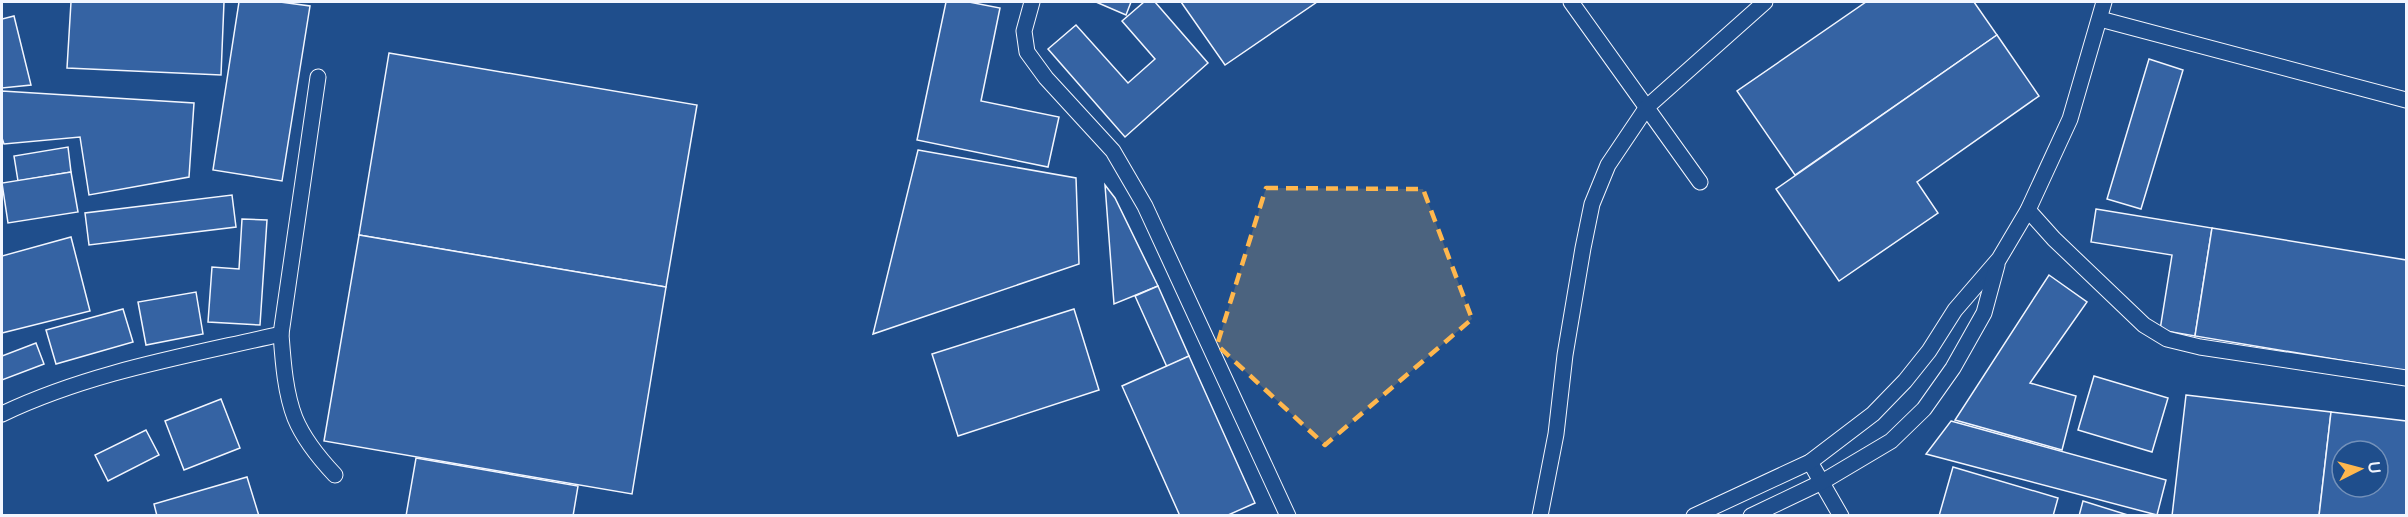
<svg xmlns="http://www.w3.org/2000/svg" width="2408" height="517" font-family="'Varela Round',sans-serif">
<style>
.building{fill:#3563a3;stroke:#f2f6ff;stroke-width:1.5;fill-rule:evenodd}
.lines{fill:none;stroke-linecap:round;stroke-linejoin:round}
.lane-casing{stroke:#f2f6ff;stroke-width:17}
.lane{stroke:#1f4e8c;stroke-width:15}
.marked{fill:#ffb74d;fill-opacity:0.2;stroke:#ffb74d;stroke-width:4.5;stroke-dasharray:12 8;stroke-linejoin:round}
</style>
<rect width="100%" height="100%" fill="#1f4e8c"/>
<g class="building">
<path d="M71 2H224L221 75 67 68Z"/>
<path d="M239 2H280L310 6 282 181 213 170Z"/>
<path d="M946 2H969L1000 8 981 101 1059 117 1048 167 917 140Z"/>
<path d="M1096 2H1131L1126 15Z"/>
<path d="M1144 2H1155L1208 63 1125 137 1048 49 1076 25 1128 83 1155 59 1122 21Z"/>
<path d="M1181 2H1317L1225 65Z"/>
<path d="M1866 2H1974L1997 35 1795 175 1737 91Z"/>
<path d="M14 16 31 85 2 88V19Z"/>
<path d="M1997 35 2039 96 1917 182 1938 213 1839 281 1776 189Z"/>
<path d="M389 53 697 105 666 287 359 235Z"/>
<path d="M2149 59 2183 70 2141 209 2107 199Z"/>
<path d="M2 91 194 103 189 177 89 195 80 137 4 144 2 138Z"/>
<path d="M68 147 71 172 18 181 14 156Z"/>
<path d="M918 150 1076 178 1079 264 873 334Z"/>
<path d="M71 172 78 212 8 223 2 183Z"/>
<path d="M1105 185 1115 198 1158 286 1114 304Z"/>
<path d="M232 195 236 227 89 245 85 213Z"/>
<path d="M2096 209 2212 228 2195 336 2160 330 2172 255 2091 242Z"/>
<path d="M242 219 267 220 260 325 208 322 212 267 239 269Z"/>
<path d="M2212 228 2406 260V371L2195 336Z"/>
<path d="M359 235 666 287 632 494 324 441Z"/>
<path d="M71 237 90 311 2 333V256Z"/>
<path d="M2049 275 2087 302 2030 383 2076 396 2062 450 1955 420Z"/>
<path d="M1158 286 1189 356 1167 367 1135 296Z"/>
<path d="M196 292 203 334 146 345 138 302Z"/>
<path d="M123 309 133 342 56 364 46 330Z"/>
<path d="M1074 309 1099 390 958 436 932 354Z"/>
<path d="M36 343 44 364 2 380V356Z"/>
<path d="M1189 356 1255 503 1226 516H1180L1122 386Z"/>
<path d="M2094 376 2168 398 2152 452 2078 430Z"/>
<path d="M2186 395 2331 412 2319 516H2172Z"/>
<path d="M221 399 240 448 184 470 165 421Z"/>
<path d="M2331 412 2406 421V516H2319ZM2342 451H2378V487H2342Z"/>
<path d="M1951 421 2166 480 2157 515 1926 454Z"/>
<path d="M146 430 159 455 108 481 95 455Z"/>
<path d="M416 458 578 486 573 516H406Z"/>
<path d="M1953 467 2058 498 2053 516H1939Z"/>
<path d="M247 477 259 516H157L154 504Z"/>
<path d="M2083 501 2131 516H2079Z"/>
</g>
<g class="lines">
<g class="lane-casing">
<g id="lane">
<path d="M1032 2 1024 31 1027 52 1046 78 1113 151 1145 206 1288 516"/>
<path d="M1571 2 1700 182"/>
<path d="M2100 19 2406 100"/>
<path d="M2028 210 2054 239 2144 325 2167 339 2200 347 2406 378"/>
<path d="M281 334 318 77"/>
<path d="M2 414C90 372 186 356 281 334 283 361 285 392 295 418 304 440 319 458 335 475"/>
<path d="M1810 462 1841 516"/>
<path d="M1540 516 1556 434 1565 355 1583 248 1592 204 1608 165 1647 107 1765 2"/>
<path d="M1694 516 1810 462 1873 414 1905 381 1929 351 1955 310 1999 259 2028 210 2070 119 2104 2"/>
<path d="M1751 516 1822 482 1891 441 1924 409 1953 368 1984 313 1997 265"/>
</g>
</g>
<use href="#lane" class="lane"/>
</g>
<path class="marked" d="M1266 188 1423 189 1472 319 1325 445 1217 345Z"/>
<rect width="2408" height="517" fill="none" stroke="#f2f6ff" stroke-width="6"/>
<g transform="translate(2360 469) rotate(84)"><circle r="28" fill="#1f4e8c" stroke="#7391ba" stroke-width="1.5"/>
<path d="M0-4.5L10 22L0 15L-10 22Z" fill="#ffb74d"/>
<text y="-9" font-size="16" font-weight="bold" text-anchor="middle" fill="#f2f6ff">U</text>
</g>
</svg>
